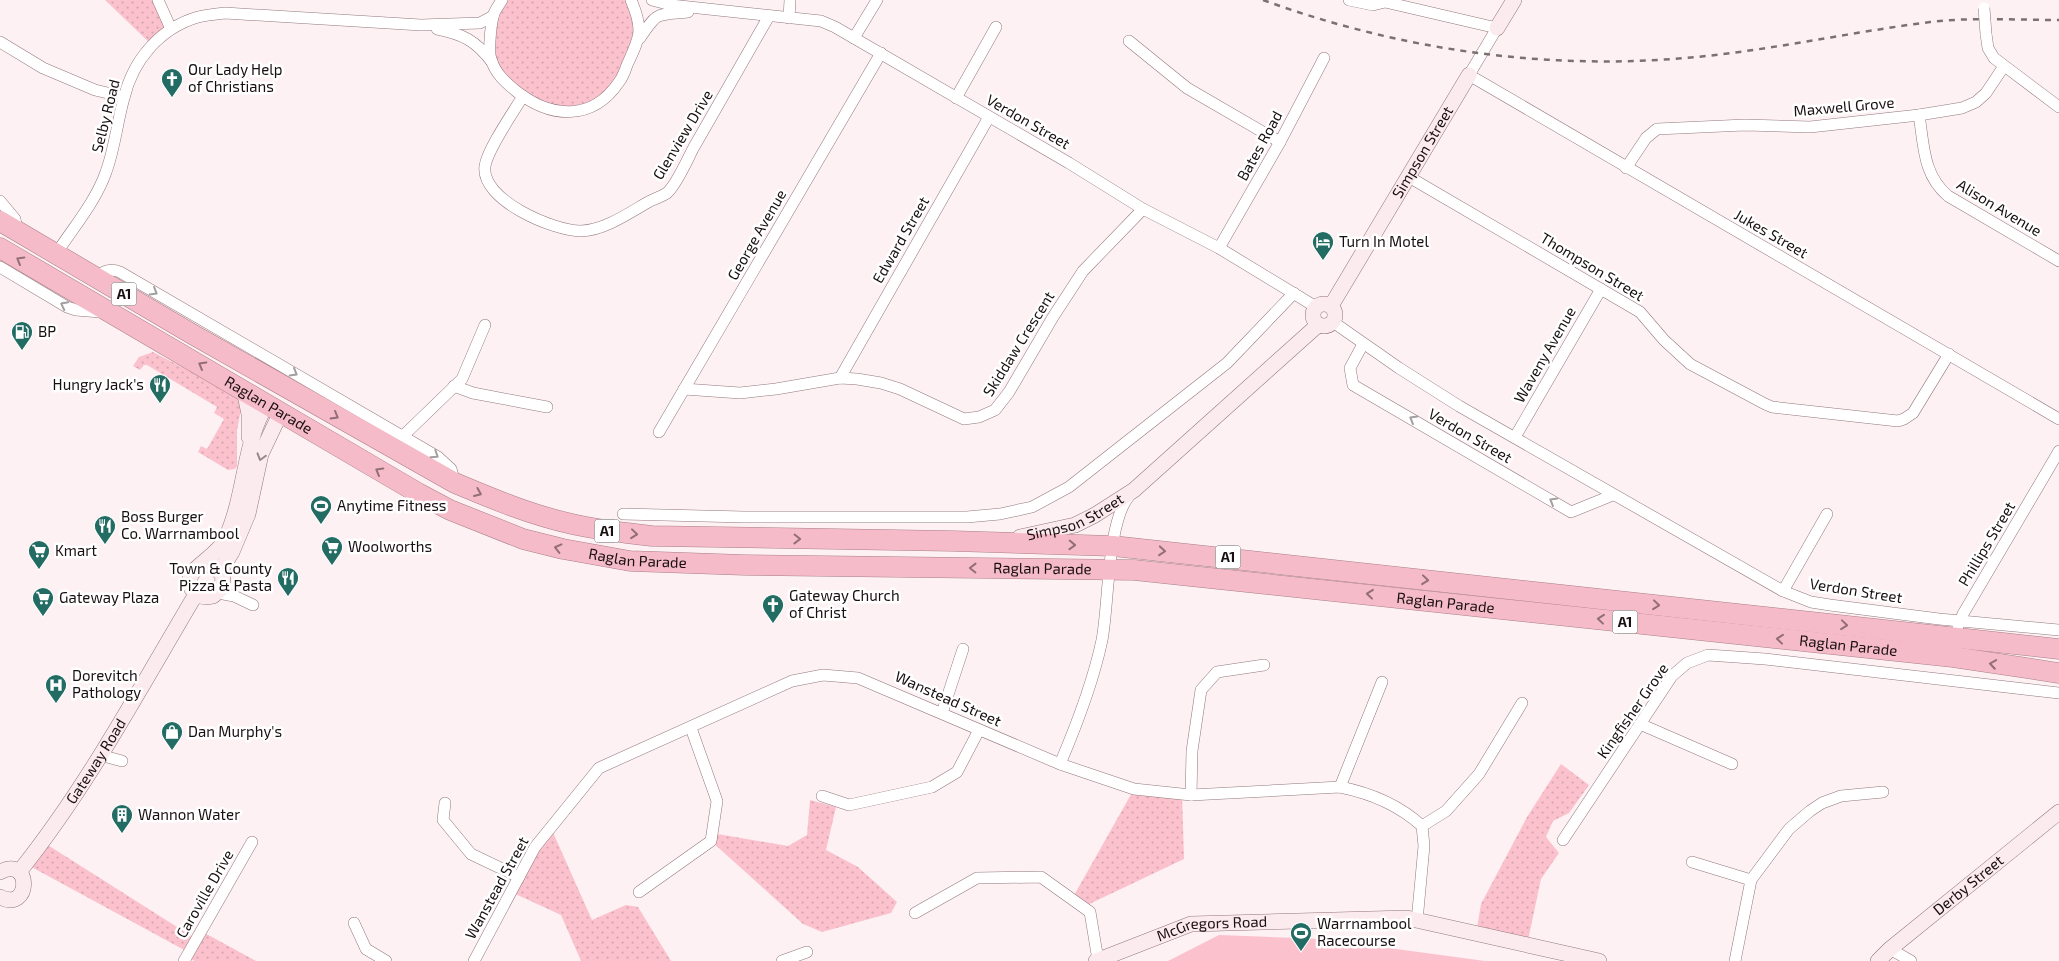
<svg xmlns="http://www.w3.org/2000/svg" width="2059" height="961" font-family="'Exo 2',sans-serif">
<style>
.grass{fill:url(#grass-dots)}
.pitch{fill:#fbc2ce}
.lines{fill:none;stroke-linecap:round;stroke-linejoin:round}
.street-casing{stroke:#92787d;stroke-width:12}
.secondary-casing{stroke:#92787d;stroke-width:16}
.highway-casing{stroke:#a87f88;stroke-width:21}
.street{stroke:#fff;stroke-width:11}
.secondary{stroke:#fcebee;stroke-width:15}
.highway{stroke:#f6bbc8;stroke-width:20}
.rail{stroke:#7b7072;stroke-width:2.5;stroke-dasharray:6 6;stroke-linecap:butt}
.street-bridge-casing{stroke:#92787d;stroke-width:12;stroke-linecap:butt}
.street-bridge{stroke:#fff;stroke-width:11}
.oneway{stroke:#926e76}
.oneway2{stroke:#a39fa0}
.oneway3{stroke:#95888b}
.labels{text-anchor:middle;stroke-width:5;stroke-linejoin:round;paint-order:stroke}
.shield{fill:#fff;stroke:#5d5758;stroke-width:1}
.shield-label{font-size:14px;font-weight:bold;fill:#180f11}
.poi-label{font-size:15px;fill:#180f11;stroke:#fff;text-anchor:start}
.street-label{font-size:15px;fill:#180f11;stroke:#fff}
</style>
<defs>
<pattern id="grass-dots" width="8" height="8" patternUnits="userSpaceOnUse" patternTransform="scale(1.25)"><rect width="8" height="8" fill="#fbc2ce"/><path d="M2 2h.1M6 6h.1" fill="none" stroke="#d6a6b0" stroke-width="1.8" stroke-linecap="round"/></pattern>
</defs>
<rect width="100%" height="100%" fill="#fdf1f3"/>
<g class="grass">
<path d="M105 0H160L171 29 152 45Z"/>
<path d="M502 0H631L640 38 602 100 550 111 495 70 493 16Z"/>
<path d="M153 352 238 396 241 409 237 430V466L235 469 228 470 198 452 201 446 207 449 224 419 214 413 217 407 147 365H144L140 370 133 366 139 357Z"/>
<path d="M1561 764 1589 785 1569 813 1553 821 1546 837 1559 853 1541 879 1527 945 1476 934 1481 904 1527 817Z"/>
<path d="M1134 789 1182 795 1184 859 1083 907 1072 899Z"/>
<path d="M810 800 836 807 826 850 858 867 897 902 891 913 822 932 803 924 711 841 712 833 788 846 807 835Z"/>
<path d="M551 828 592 920 626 905 638 907 671 961H581L561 915 511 892Z"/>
<path d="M43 842 196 939 201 931 256 961H195L186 957 188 952 26 864Z"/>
</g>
<path class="pitch" d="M1219 935 1322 939 1485 961H1168Z"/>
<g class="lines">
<g class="street-casing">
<g id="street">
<path d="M158 0 171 29"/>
<path d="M502 0C499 5 494 11 493 17 491 25 488 51 491 59 495 73 505 82 516 91 550 118 592 122 619 82 623 77 625 71 627 65 640 37 644 30 631 0"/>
<path d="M652 0 671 5 821 21 835 27 1069 163 1143 209 1219 248 1316 307"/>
<path d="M1349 0 1373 5 1385 2 1497 28 1469 75 2059 419"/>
<path d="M789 18 790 0"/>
<path d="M437 29C463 34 476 41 492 62"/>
<path d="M1986 34 1988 48 1994 58 2059 107"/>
<path d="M640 38C658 11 656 15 688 12"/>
<path d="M854 38 877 0"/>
<path d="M1129 41 1187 88 1280 142"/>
<path d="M0 42 43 68 95 90 124 97"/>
<path d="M523 96C513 113 488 148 485 166 480 200 554 231 581 231 605 230 629 213 650 201 655 199 662 196 667 193 677 184 687 160 694 147 719 104 744 60 769 16"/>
<path d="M956 98 996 27"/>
<path d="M1919 115C1924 146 1923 175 1948 196L2059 261"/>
<path d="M1626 168 1646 138 1657 129 1745 125 1810 127 1919 115 1962 108 1976 102 1986 93 2004 66"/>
<path d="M1409 177 1640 312 1664 340 1690 364 1765 404 1772 407 1898 421 1904 419 1913 413 1949 354"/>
<path d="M0 201 15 219 17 231"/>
<path d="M1219 248 1280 142 1324 58"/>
<path d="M56 254C73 228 96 201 106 172 115 148 117 122 124 98 133 60 160 28 198 17 206 15 216 14 225 13L421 25 480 23 493 16"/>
<path d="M0 267 67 307 76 310 100 312"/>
<path d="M95 277C104 271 110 268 120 272L438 457 451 469 455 483"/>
<path d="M1333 322 1399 368 1459 406 1783 591 1811 602 1830 605 1939 619 2059 630"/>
<path d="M1363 344 1350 368 1353 385 1571 512 1613 495"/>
<path d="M840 378 989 117"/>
<path d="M454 386 473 393 547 407"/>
<path d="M684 389 740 393 776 389 840 378 857 379 881 383 900 389 964 419 979 417 995 410 1009 392 1053 317 1083 271 1143 209"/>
<path d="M659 432 881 53"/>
<path d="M403 436 462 379 485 325"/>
<path d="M1515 437 1601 289"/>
<path d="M623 514 744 517H967L1000 514 1032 507 1069 487 1227 363 1294 293"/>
<path d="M1783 591 1827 514"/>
<path d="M218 593 234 596 253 605"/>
<path d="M1958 626 1963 614 2059 451"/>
<path d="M942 713 963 649"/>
<path d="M1640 724 1732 764"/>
<path d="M100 755 122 761"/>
<path d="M1060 764C1077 724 1093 683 1102 640 1109 604 1107 520 1130 495"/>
<path d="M1340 787 1382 682"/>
<path d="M1191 795 1192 751 1201 690 1217 672 1264 665"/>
<path d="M822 796 849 805 932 787 957 772 979 730"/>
<path d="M445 803 443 820 471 854 519 877"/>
<path d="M1422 826 1446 811 1479 774 1522 703"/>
<path d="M1563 840 1672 676 1687 663 1708 655 1765 659 2059 693"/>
<path d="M1692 862 1751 880"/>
<path d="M639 892 711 841 717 801 691 728"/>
<path d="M915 913 977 878 1041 877 1090 912 1098 960"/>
<path d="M354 923 366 949 386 961"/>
<path d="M1890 949 1911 961"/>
<path d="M184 961 252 842"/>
<path d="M474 961 535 847 599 768 792 681 823 675 858 678 1060 764 1134 789 1191 795 1340 787C1370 793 1400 806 1422 826L1424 846 1417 921"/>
<path d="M782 961 807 952"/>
<path d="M1735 961 1751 880 1789 829 1810 811 1822 803 1841 796 1883 792"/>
</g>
</g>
<g class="secondary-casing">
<g id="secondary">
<path d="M1497 28 1514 0"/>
<circle cx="1324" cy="315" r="11"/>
<path id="s1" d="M1331 306 1469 75"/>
<path d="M244 390 249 414V437"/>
<path id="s2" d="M1020 537 1075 525 1095 515 1134 490 1318 325"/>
<path d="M202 564 215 566 223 576 222 588 213 596C201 599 189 593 190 579 191 567 218 555 225 540 241 506 243 468 254 432 257 422 262 413 266 404"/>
<path d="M220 571 232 552 248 514 261 454 281 412"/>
<path d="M0 872C32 855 31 913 0 897"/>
<path id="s3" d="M19 872C88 786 140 688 196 594"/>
<path id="s4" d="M1096 961 1191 924 1407 918 1599 961"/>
<path id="s5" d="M1878 961 1890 949 2059 812"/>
</g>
</g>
<g class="highway-casing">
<g id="highway">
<path d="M0 221 192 334 455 483C493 499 531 515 572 524 598 530 625 533 652 536L953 541 1113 546 2059 649"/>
<path id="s6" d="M0 248 418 493 450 510 523 539 563 549 630 561 745 565 1134 570 1953 657 2059 673"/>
</g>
</g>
<use href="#street" class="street"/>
<use href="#secondary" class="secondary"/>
<use href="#highway" class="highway"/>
<path class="rail" d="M1263 0C1395 48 1534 69 1673 59 1759 53 1844 33 1930 22 1972 17 2016 20 2059 20"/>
<g class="street-bridge-casing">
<path id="street-bridge" d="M1984 8 1986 34"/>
</g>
<use href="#street-bridge" class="street-bridge"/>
</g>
<defs><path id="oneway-chevron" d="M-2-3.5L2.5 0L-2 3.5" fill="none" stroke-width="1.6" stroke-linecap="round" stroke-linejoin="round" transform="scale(1.25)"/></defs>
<g class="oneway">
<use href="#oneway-chevron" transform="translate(20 260) rotate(-150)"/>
<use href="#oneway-chevron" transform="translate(202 365) rotate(-150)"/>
<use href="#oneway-chevron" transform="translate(335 416) rotate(30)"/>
<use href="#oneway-chevron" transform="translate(379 471) rotate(-150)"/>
<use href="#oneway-chevron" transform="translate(478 493) rotate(23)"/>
<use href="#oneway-chevron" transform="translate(634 534) rotate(6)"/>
<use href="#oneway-chevron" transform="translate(797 539) rotate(1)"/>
<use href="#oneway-chevron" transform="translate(1072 545) rotate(2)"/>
<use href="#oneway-chevron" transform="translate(558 548) rotate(-166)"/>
<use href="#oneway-chevron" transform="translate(1162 551) rotate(5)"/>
<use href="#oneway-chevron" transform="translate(973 568) rotate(-179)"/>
<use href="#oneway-chevron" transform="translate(1425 580) rotate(6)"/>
<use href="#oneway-chevron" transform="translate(1370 594) rotate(-174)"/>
<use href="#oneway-chevron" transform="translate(1656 605) rotate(6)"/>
<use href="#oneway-chevron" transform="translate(1601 619) rotate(-174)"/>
<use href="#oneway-chevron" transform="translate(1844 625) rotate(6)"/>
<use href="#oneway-chevron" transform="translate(1780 639) rotate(-174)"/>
<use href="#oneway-chevron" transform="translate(1993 664) rotate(-171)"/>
</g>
<g class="oneway2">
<use href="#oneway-chevron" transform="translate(154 292) rotate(30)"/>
<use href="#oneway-chevron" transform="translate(64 305) rotate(-153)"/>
<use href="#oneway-chevron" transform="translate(294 373) rotate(30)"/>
<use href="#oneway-chevron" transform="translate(1413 419) rotate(-150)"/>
<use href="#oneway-chevron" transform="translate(435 455) rotate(33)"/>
<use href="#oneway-chevron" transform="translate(1553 501) rotate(-150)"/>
</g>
<use class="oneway3" href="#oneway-chevron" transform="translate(261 457) rotate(106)"/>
<defs>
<g id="church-pin" transform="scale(1.125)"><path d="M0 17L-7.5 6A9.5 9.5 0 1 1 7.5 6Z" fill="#236c64" stroke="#fff"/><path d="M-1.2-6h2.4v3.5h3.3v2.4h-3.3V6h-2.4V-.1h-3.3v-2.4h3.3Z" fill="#fff"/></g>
<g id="hotel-pin" transform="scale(1.125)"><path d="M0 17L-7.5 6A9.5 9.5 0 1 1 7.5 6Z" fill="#236c64" stroke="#fff"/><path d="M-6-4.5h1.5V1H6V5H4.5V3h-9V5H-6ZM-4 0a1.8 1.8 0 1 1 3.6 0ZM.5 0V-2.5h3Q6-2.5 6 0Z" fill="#fff"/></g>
<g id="fuel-pin" transform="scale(1.125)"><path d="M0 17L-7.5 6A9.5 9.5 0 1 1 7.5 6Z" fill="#236c64" stroke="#fff"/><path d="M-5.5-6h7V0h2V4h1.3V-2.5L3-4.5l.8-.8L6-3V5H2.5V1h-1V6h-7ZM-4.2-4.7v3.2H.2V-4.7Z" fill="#fff"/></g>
<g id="restaurant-pin" transform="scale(1.125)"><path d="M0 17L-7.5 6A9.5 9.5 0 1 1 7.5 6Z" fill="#236c64" stroke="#fff"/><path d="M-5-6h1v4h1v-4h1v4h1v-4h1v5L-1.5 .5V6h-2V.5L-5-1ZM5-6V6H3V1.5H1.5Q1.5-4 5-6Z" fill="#fff"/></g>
<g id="stadium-pin" transform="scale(1.125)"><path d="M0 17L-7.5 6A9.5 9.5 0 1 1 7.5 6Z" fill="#236c64" stroke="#fff"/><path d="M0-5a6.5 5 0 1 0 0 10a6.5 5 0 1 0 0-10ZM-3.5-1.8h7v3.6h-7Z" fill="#fff"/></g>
<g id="supermarket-pin" transform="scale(1.125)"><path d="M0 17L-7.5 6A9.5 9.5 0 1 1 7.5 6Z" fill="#236c64" stroke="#fff"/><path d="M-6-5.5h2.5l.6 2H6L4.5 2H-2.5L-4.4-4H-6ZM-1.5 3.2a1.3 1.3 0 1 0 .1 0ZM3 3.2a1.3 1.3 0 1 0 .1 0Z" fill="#fff"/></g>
<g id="hospital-pin" transform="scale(1.125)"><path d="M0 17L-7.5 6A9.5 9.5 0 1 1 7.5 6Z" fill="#236c64" stroke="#fff"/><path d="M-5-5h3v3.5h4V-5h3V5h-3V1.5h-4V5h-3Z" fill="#fff"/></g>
<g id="shop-pin" transform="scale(1.125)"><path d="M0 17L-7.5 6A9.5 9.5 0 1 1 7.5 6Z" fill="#236c64" stroke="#fff"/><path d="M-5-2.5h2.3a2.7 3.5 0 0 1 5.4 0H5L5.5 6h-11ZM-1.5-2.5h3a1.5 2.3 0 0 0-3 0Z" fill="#fff"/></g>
<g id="building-pin" transform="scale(1.125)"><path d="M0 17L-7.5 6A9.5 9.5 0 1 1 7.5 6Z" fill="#236c64" stroke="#fff"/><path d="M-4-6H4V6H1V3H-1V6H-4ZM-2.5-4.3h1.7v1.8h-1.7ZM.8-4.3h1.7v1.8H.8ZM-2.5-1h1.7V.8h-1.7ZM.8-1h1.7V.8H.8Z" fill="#fff"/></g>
</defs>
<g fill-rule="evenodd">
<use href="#church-pin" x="172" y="79"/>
<use href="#hotel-pin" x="1323" y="242"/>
<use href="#fuel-pin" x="22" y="332"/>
<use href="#restaurant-pin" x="160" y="385"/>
<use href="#stadium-pin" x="321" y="506"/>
<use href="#restaurant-pin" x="105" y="526"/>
<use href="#supermarket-pin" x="332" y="547"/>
<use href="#supermarket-pin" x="39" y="551"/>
<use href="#restaurant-pin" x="288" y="578"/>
<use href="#supermarket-pin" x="43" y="598"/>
<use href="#church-pin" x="773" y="605"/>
<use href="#hospital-pin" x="56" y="685"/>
<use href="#shop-pin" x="172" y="732"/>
<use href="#building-pin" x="122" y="815"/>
<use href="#stadium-pin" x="1301" y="933"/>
</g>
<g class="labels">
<g class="shield">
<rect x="111.5" y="282.5" width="25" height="23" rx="4"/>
<rect x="594.5" y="519.5" width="25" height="23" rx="4"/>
<rect x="1215.5" y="545.5" width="25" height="23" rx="4"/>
<rect x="1612.5" y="610.5" width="25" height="23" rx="4"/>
</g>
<g class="shield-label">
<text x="124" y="299">A1</text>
<text x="607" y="536">A1</text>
<text x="1228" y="562">A1</text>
<text x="1625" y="627">A1</text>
</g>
<g class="poi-label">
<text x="188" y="75">Our Lady Help<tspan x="188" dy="17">of Christians</tspan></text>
<text x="1339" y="247">Turn In Motel</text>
<text x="38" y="337">BP</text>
<text x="144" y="390" text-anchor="end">Hungry Jack's</text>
<text x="337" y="511">Anytime Fitness</text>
<text x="121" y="522">Boss Burger<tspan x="121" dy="17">Co. Warrnambool</tspan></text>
<text x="348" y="552">Woolworths</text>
<text x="55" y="556">Kmart</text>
<text x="272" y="574" text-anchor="end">Town &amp; County<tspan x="272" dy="17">Pizza &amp; Pasta</tspan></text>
<text x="789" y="601">Gateway Church<tspan x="789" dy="17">of Christ</tspan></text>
<text x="59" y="603">Gateway Plaza</text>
<text x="72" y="681">Dorevitch<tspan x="72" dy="17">Pathology</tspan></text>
<text x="188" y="737">Dan Murphy's</text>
<text x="138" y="820">Wannon Water</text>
<text x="1317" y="929">Warrnambool<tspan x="1317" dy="17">Racecourse</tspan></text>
</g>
<g class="street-label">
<text transform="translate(1844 107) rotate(-5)" y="5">Maxwell Grove</text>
<text transform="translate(106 116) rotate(-76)" y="5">Selby Road</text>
<text transform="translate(1028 122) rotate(30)" y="5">Verdon Street</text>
<text transform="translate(683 135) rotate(-59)" y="5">Glenview Drive</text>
<text transform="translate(1260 146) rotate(-61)" y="5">Bates Road</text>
<text dy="5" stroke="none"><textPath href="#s1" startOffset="179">Simpson Street</textPath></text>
<text transform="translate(1999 208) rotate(31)" y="5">Alison Avenue</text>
<text transform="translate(1771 234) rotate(30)" y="5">Jukes Street</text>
<text transform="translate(757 235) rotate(-60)" y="5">George Avenue</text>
<text transform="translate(901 240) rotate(-60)" y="5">Edward Street</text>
<text transform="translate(1592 267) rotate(31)" y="5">Thompson Street</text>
<text transform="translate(1019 344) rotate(-58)" y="5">Skiddaw Crescent</text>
<text transform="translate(1545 355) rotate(-60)" y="5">Waveny Avenue</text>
<text dy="5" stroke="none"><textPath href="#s6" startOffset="311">Raglan Parade</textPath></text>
<text transform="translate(1470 436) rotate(30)" y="5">Verdon Street</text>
<text dy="5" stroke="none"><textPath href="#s2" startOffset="59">Simpson Street</textPath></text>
<text transform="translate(1987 544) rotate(-59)" y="5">Phillips Street</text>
<text dy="5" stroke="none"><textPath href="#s6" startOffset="716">Raglan Parade</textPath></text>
<text dy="5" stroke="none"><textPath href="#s6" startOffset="1121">Raglan Parade</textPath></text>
<text transform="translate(1856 591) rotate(9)" y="5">Verdon Street</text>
<text dy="5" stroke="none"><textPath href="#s6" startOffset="1526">Raglan Parade</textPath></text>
<text dy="5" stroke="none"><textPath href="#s6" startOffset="1931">Raglan Parade</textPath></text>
<text transform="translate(948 699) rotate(24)" y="5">Wanstead Street</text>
<text transform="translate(1633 711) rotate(-55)" y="5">Kingfisher Grove</text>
<text dy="5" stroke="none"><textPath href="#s3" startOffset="135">Gateway Road</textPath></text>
<text dy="5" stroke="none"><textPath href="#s5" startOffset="118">Derby Street</textPath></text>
<text transform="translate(497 888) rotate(-61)" y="5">Wanstead Street</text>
<text transform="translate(205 894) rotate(-60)" y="5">Caroville Drive</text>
<text dy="5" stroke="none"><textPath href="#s4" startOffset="122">McGregors Road</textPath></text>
</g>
</g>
</svg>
